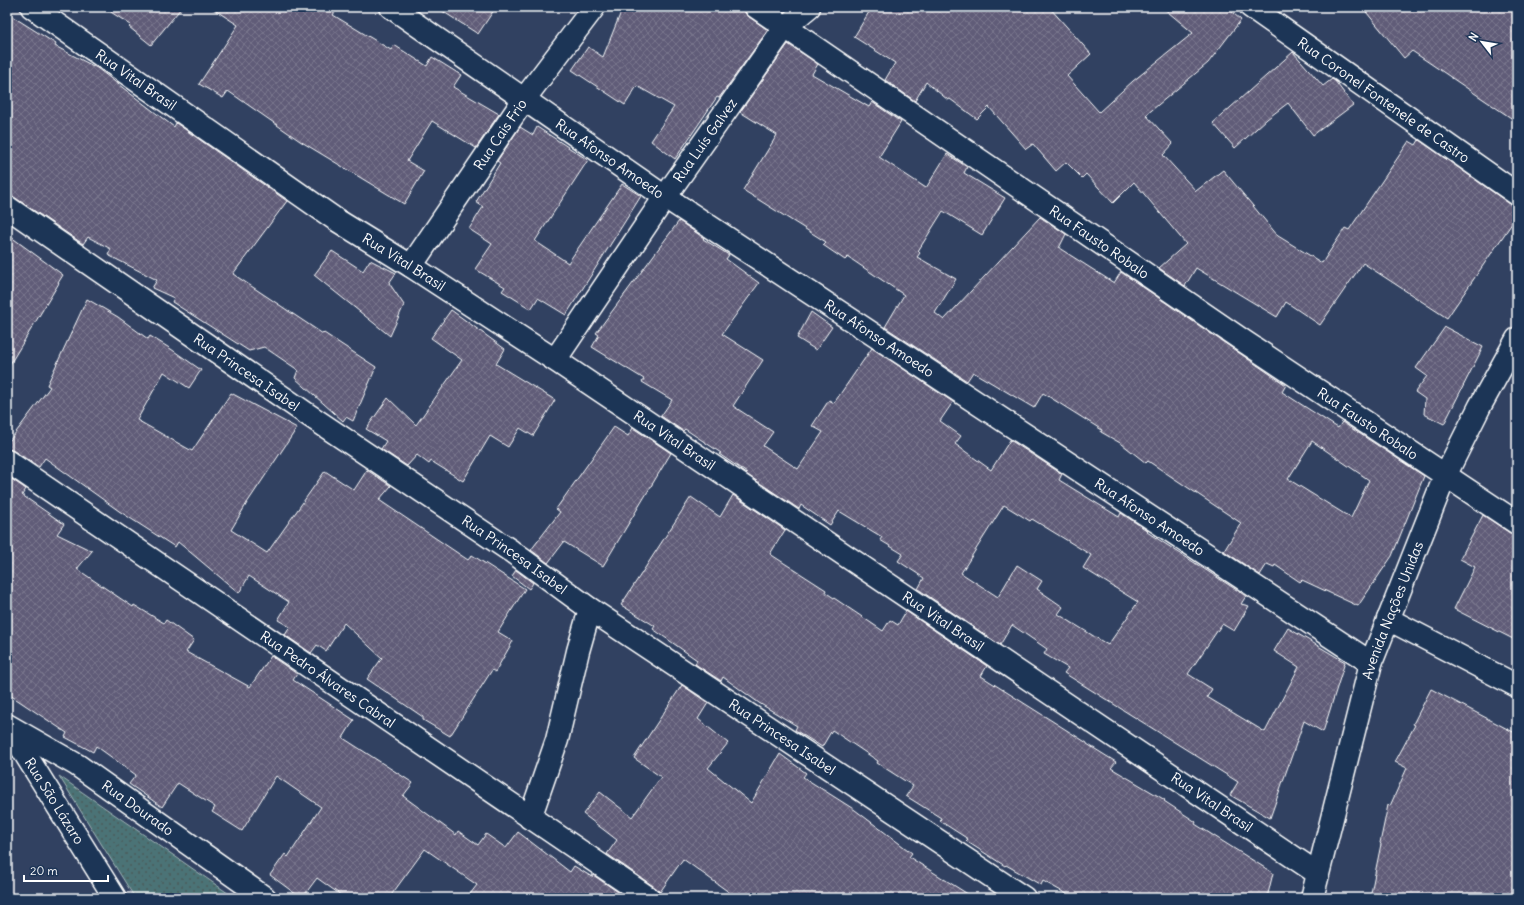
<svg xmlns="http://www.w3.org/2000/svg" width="1524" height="905" font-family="Delius,sans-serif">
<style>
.park{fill:url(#park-dots);stroke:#a5b9ba}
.building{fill:url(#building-cross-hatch);stroke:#fff;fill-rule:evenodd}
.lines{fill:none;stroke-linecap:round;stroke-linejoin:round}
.minor-casing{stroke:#fff;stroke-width:25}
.minor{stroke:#1d3557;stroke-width:22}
.labels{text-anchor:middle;stroke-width:3;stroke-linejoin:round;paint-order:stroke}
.street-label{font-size:14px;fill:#fff;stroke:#1d3557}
</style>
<defs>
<pattern id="park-dots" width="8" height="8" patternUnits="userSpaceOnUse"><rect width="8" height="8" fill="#4b7376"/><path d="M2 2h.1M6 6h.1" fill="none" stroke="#4c5a5b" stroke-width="1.8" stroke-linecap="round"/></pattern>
<pattern id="building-cross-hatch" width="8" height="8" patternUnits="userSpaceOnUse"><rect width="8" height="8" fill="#605c78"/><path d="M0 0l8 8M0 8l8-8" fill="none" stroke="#78748c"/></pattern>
</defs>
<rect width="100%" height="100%" fill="#314161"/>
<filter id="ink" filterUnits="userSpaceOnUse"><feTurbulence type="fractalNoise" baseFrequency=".025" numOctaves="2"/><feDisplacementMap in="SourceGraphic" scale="8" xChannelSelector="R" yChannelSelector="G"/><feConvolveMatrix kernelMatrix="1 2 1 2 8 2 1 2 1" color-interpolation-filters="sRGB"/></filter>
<g filter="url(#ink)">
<path class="park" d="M59 776 235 898H135Z"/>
<g class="building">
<path d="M103 7H182L151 45 129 27 131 25Z"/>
<path d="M210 7H338L333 15 391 50 394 45 427 66 432 57 461 75 453 87 499 114 476 148 432 121 407 161 424 171 404 204 300 141 228 91 223 98 199 84 238 25Z"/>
<path d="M436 7H496L478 34Z"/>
<path d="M623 7H744L745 13 749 17 768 30 719 98 717 97 675 159 651 141 674 107 637 86 625 105 572 70 588 47 603 57Z"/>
<path d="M872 7H1049L1091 54 1067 76 1099 112 1133 81 1193 33 1162 7H1226L1241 20 1208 63 1146 115 1173 144 1163 155 1196 191 1223 170 1278 236 1322 263 1345 228 1349 230 1409 141 1416 145 1419 140 1510 204 1517 206V216L1447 318 1363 263 1320 325 1286 302 1277 317 1196 268 1185 286 1159 268 1186 244 1134 182 1113 203 1086 174 1082 178 1066 162 1056 171 1033 144 1026 149 989 107 977 119 950 99 948 100 926 82 915 101 885 80 895 63 854 37Z"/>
<path d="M1362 7H1517V122L1412 51 1404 58Z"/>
<path d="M7 13 56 44 55 46 97 68 174 127 176 123 287 201 233 274 323 334 324 333 376 367 353 421 346 417 343 421 295 378 298 370 264 347 249 351 172 302 174 298 152 288 157 280 108 255 111 249 88 237 83 244 14 197 7 195Z"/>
<path d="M788 44 818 64 812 74 869 107 872 102 901 122 879 157 926 188 947 154 967 167 964 173 1005 198 982 235 943 211 918 251 920 253 917 257 956 279 935 313 944 320 1040 217 1066 234 1059 248 1114 283 1121 272 1286 385 1282 392 1338 428 1342 422 1424 476 1392 556 1358 606 1302 580 1300 582 1275 565 1274 567 1267 564 1260 575 1224 551 1241 523 1148 461 1146 463 1122 444 1101 432 1102 430 1043 393 1034 408 973 372 967 381 885 327 904 295 848 257 845 260 823 245 826 242 743 190 777 135 740 112ZM1312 441 1369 480 1351 518 1288 479Z"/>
<path d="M1293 52 1323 86 1332 79 1335 81 1353 105 1313 135 1288 103 1267 119 1235 148 1213 123Z"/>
<path d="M520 127 533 135 537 127 588 160 535 241 568 263 622 184 641 196 566 315 538 298 531 309 502 291 505 287 475 269 492 244 469 229 483 207 476 202 500 163 497 161Z"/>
<path d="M679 221 704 238 703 239 729 255 726 259 759 283 722 334 763 360 733 406 773 432 763 446 798 469 823 432 812 426 829 400 834 403 872 348 953 402 940 421 961 436 955 444 991 470 1010 440 1062 474 1059 480 1119 517 1121 513 1148 531 1147 532 1246 596 1241 604 1249 606 1234 631 1222 624 1188 674 1212 689 1207 697 1265 732 1299 667 1274 651 1288 628 1345 662 1323 732 1304 721 1270 818 1230 795 1238 782 1064 673 1068 668 1044 654 1047 649 1012 625 1000 645 918 589 924 578 898 561 903 554 880 540 882 537 839 511 830 525 801 505 799 509 746 474 747 473 719 454 721 453 685 429 683 431 661 416 672 400 642 382 644 379 592 347 599 335 596 333ZM1004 505 1030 521 1032 519 1091 555 1083 568 1138 602 1108 645 1058 614 1063 607 1037 589 1042 581 1017 565 998 597 961 573Z"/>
<path d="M7 234 63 275 58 283H59L7 369Z"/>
<path d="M332 251 363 271 370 260 396 273 389 283 404 305 390 336 314 275Z"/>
<path d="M87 299 118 317 148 339 150 336 171 349 201 370 189 388 164 372 137 420 192 451 231 393 297 428 247 503 231 530 267 553 325 471 354 490 367 470 391 486 379 500 468 560 472 555 525 589 498 632 513 641 495 672 492 670 450 736 423 720V717L367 679 382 658 344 623 326 651 317 645 311 653 285 635 290 627 278 620 289 602 249 576 239 593 178 542 175 547 119 511 45 458 39 467 14 451 7 449V444L50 387 47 385Z"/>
<path d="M451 310 505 349 496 364 555 400 533 436 520 428 508 447 490 436 463 481 431 461 429 464 417 455 407 466 381 449 386 441 366 429 388 398 416 425 462 360 431 338Z"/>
<path d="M811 312 832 327 816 350 797 338Z"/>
<path d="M1445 327 1483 347 1444 424 1424 414 1425 399 1415 392 1427 376 1416 368Z"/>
<path d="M614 427 628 436 633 428 671 453 603 566 564 542 548 563 531 550 560 512 556 509Z"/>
<path d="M7 476 26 489 22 495 64 524 57 534 92 551 77 569 133 607 134 605 164 623 166 620 194 640 186 652 250 687 271 656 297 674 293 680 354 720 343 738 413 783 403 796 456 835 458 831 478 845 486 834 506 848 518 832 570 872 574 866 592 877 593 875 627 898H467L477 885 425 849 389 898H345L317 878 302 898H301L270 875 285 854 288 857 321 807 276 776 242 831 212 812 215 807 178 783 162 807 129 784 136 775 96 746 93 752 65 737 67 733 7 693Z"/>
<path d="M733 495 785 530 770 554 826 590 825 592 883 631 890 620 898 625 906 611 987 666 981 676 1087 743V744L1116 762 1111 768 1165 800 1164 801 1196 822 1195 824 1273 873 1267 898H1074L1043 881 1041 885 1006 865 1005 866 966 841 968 839 940 821 941 818 906 796 913 786 877 763 878 761 832 730 822 747 795 730 797 726 759 703 723 677 721 681 695 664 697 660 653 629 655 626 621 605 691 497 720 517Z"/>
<path d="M1483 515 1510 533 1517 535V641L1454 609 1475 567 1460 559Z"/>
<path d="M516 570 533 583 529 589 512 576Z"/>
<path d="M682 685 708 703 698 719 728 743 708 768 751 803 780 754 806 773 803 777 855 810 912 853 909 857 974 898H737L683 859 660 892 656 888 607 854 617 840 583 814 600 792 632 817 661 777 634 758Z"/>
<path d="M1431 689 1517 734V898H1370L1381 844 1380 843 1388 805 1390 806 1407 768 1395 762 1415 725 1413 724Z"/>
</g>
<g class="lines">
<g class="minor-casing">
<g id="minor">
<path id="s1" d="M32 7 335 219 411 266 555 360 1317 873"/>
<path id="s2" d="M391 7 665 197 1371 663"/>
<path id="s3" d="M756 7 1245 342 1517 523"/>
<path id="s4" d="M1251 7 1517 194"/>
<path id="s5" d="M7 207 307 414 511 551 590 609 1024 898"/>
<path id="s6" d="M411 266 525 98 594 7"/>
<path id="s7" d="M555 360 665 197 785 27 809 7"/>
<path id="s8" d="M7 461 649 898"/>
<path d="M1388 619 1517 686"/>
<path id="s9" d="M7 725 77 765 265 898"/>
<path id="s10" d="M9 728 115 898"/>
<path d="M530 818 557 740 578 651 590 609"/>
<path id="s11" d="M1312 898 1371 663 1445 476 1480 406 1517 339"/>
</g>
</g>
<use href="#minor" class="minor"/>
</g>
</g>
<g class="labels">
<g class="street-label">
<text dy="5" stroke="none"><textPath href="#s1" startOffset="127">Rua Vital Brasil</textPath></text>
<text dy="5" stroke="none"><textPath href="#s4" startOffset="162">Rua Coronel Fontenele de Castro</textPath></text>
<text dy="5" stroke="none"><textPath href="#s6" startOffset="159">Rua Cais Frio</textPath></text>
<text dy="5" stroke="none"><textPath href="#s7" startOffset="266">Rua Luís Galvez</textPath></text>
<text dy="5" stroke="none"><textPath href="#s2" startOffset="266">Rua Afonso Amoedo</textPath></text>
<text dy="5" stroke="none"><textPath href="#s3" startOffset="416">Rua Fausto Robalo</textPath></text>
<text dy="5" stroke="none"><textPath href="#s1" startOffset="451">Rua Vital Brasil</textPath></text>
<text dy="5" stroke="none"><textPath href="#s2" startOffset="590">Rua Afonso Amoedo</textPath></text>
<text dy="5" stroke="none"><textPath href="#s5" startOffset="291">Rua Princesa Isabel</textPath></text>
<text dy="5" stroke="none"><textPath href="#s3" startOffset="740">Rua Fausto Robalo</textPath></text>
<text dy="5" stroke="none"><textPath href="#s1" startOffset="775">Rua Vital Brasil</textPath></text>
<text dy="5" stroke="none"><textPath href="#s2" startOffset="914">Rua Afonso Amoedo</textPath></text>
<text dy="5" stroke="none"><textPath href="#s5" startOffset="615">Rua Princesa Isabel</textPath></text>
<text dy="5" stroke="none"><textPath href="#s11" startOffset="299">Avenida Nações Unidas</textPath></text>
<text dy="5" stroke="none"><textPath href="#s1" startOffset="1099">Rua Vital Brasil</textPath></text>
<text dy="5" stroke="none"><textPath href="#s8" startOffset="388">Rua Pedro Álvares Cabral</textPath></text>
<text dy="5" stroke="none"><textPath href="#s5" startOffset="939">Rua Princesa Isabel</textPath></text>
<text dy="5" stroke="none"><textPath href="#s10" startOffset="86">Rua São Lázaro</textPath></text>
<text dy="5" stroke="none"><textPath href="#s1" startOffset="1423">Rua Vital Brasil</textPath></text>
<text dy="5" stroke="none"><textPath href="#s9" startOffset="155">Rua Dourado</textPath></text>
</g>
</g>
<rect width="1524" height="905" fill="none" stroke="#1d3557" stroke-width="24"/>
<rect x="12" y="12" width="1500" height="881" fill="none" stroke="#fff" stroke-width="1.5" filter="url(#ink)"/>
<g transform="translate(1482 42) rotate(301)" stroke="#1d3557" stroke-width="3" paint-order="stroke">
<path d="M0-3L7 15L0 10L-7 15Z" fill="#ffffff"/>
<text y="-6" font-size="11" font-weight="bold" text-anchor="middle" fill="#ffffff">N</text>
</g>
<path d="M24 875v6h84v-6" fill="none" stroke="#ffffff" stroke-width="2"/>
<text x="30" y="875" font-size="12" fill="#ffffff" stroke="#1d3557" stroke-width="3" paint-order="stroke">20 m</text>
</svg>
